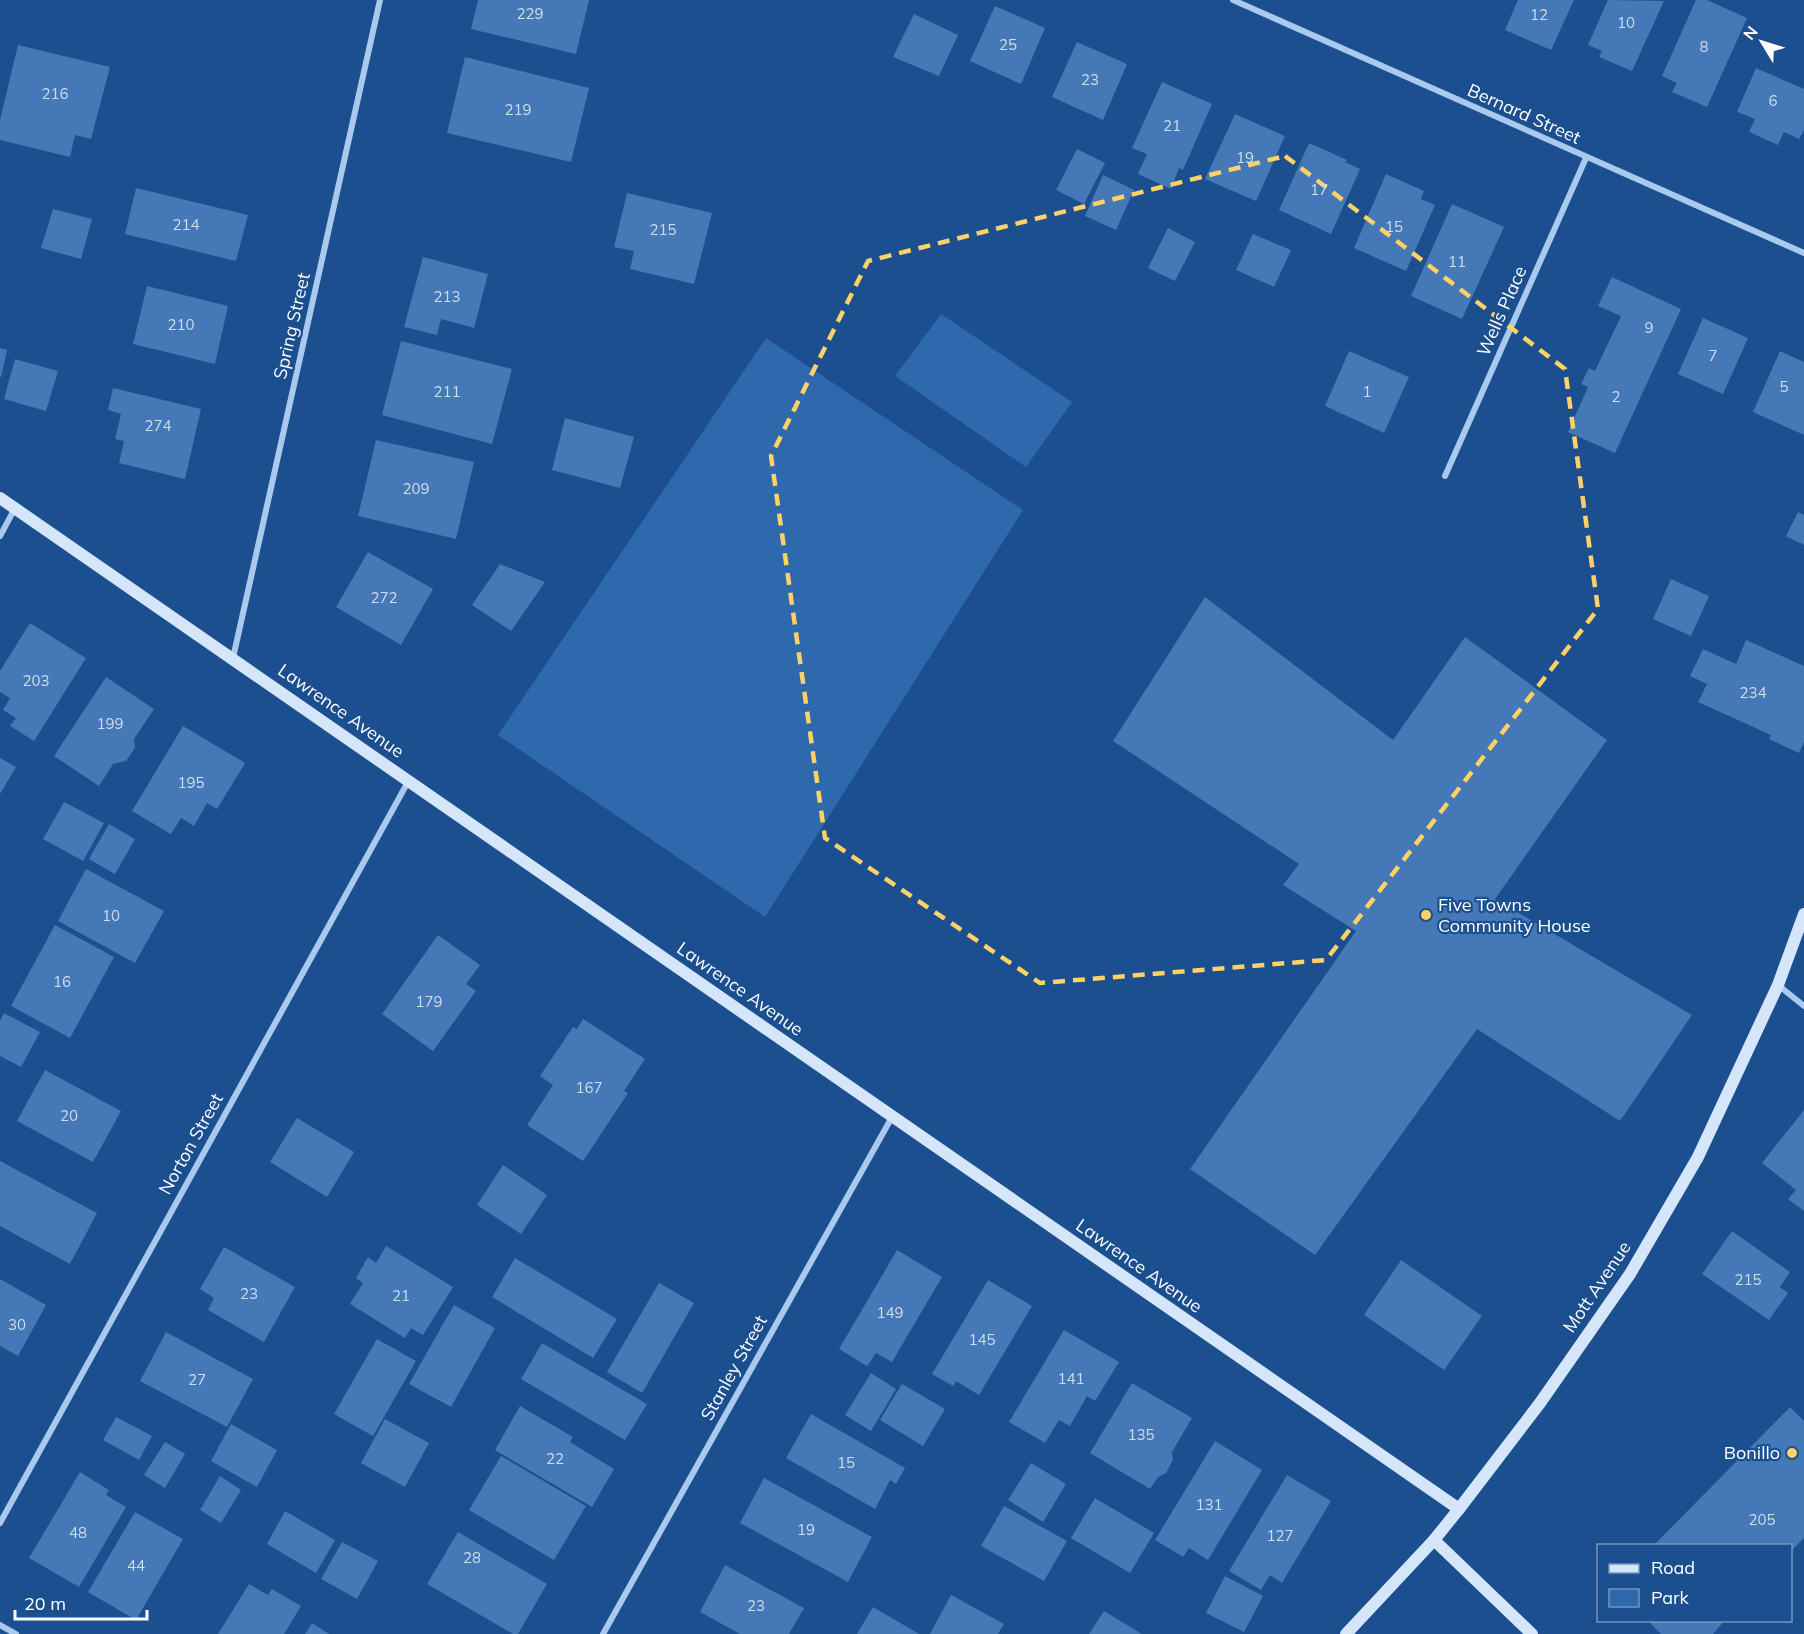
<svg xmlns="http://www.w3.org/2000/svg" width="1804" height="1634" font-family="Mulish,sans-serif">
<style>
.green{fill:#2e69ad}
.building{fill:#4478b7}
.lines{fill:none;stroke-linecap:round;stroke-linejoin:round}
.street{stroke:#a9c9ee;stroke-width:6}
.secondary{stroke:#d6e6fa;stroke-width:12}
.marked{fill:none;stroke:#ffd166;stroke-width:4.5;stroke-dasharray:12 8;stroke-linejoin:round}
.poi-dot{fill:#ffd166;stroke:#1b4f8f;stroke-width:2}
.labels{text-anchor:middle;stroke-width:4.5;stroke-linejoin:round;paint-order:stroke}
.number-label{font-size:15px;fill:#d0dded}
.street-label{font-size:18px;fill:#fff;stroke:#1b4f8f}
.poi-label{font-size:18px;fill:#fff;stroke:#1b4f8f;text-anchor:start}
</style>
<rect width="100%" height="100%" fill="#1b4f8f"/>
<g class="green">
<path d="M941 314 1072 402 1026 467 895 376Z"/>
<path d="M766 338 1023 510 765 917 498 735Z"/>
</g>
<g class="building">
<path d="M478 0H589L576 54 471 29Z"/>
<path d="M1518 0H1574L1551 50 1505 30Z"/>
<path d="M1608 0 1664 1 1632 71 1599 57 1602 51 1588 45Z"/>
<path d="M1696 0H1707L1747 18 1707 107 1672 92 1677 83 1662 76Z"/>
<path d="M995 6 1045 28 1021 84 970 61Z"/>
<path d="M914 14 958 35 939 76 893 57Z"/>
<path d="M1077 42 1127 64 1103 120 1052 97Z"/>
<path d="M18 45 110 67 91 139 75 135 70 157 0 140V120Z"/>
<path d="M465 57 589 88 571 162 447 133Z"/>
<path d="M1756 68 1804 89V130L1799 139 1784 132 1778 145 1749 132 1755 119 1737 112Z"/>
<path d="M1162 82 1212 104 1183 170 1179 168 1171 189 1138 174 1147 154 1132 148Z"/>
<path d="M1235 114 1285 136 1256 201 1205 179Z"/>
<path d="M1309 143 1347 160 1345 162 1360 169 1331 234 1279 210Z"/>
<path d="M1077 149 1105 163 1084 204 1056 190Z"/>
<path d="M1386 174 1424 191 1421 199 1435 205 1406 271 1354 248Z"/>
<path d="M1103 175 1134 190 1116 230 1085 216Z"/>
<path d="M136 188 248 215 236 261 125 234Z"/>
<path d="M627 193 712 213 694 284 630 269 634 251 614 247Z"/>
<path d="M1452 204 1504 227 1462 319 1411 296Z"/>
<path d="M53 209 92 219 81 259 41 248Z"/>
<path d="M1168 228 1195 242 1175 281 1148 268Z"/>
<path d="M1253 234 1291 250 1274 287 1236 270Z"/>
<path d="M423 257 488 274 474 328 441 319 437 335 404 327Z"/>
<path d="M1612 277 1681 309 1615 453 1568 432 1588 387 1581 384 1589 368 1595 371 1621 316 1598 306Z"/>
<path d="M147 286 228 306 215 364 133 344Z"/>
<path d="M1703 318 1748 338 1723 394 1678 374Z"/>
<path d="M401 341 512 369 492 444 382 415Z"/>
<path d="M0 348 7 350 1 377H0Z"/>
<path d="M1349 351 1409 377 1384 433 1325 406Z"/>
<path d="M1780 351 1804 362V435L1753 412Z"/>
<path d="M15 359 58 371 46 411 4 399Z"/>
<path d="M113 388 201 409 185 479 119 463 124 441 115 439 121 414 108 410Z"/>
<path d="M565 418 634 437 620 488 552 470Z"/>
<path d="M376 440 474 462 456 539 358 516Z"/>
<path d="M1798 512 1804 515V545L1786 536Z"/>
<path d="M368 552 433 589 401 645 336 607Z"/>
<path d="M500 564 545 582 511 631 472 605Z"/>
<path d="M1671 579 1709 596 1691 636 1653 619Z"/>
<path d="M1205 597 1393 740 1465 637 1607 740 1495 899 1692 1015 1620 1121 1477 1029 1315 1255 1190 1169 1356 931 1283 885 1299 864 1113 741Z"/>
<path d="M30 623 86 658 34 741 10 726 16 718 3 710 10 698 0 692V671Z"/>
<path d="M1746 640 1804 666V742L1799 753 1769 739 1771 735 1698 702 1707 684 1690 676 1703 649 1736 664Z"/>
<path d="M106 677 154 709 134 739 135 748 126 761 113 764 99 786 54 756Z"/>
<path d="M183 726 245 763 217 809 207 803 194 826 181 818 171 834 132 811Z"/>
<path d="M0 758 16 767 0 794Z"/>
<path d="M64 802 104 823 83 861 43 839Z"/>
<path d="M109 824 135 839 115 874 89 859Z"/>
<path d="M86 869 164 911 135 963 58 921Z"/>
<path d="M55 925 114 957 70 1038 11 1006Z"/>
<path d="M438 935 480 965 466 984 476 991 433 1051 382 1014Z"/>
<path d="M4 1013 40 1032 21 1067 0 1056V1021Z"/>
<path d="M583 1019 645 1059 624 1091 628 1093 583 1161 527 1125 553 1085 540 1076 573 1027 577 1029Z"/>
<path d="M45 1070 121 1111 93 1162 17 1121Z"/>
<path d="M1804 1110V1211L1788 1199 1796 1190 1762 1163Z"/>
<path d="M297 1118 354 1152 327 1197 270 1162Z"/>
<path d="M0 1161 97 1213 70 1264 0 1226Z"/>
<path d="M503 1165 547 1195 521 1234 477 1205Z"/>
<path d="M1732 1231 1790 1272 1780 1287 1788 1293 1769 1320 1702 1274Z"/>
<path d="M386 1246 453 1287 423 1335 411 1328 405 1338 350 1304 363 1283 356 1278 368 1257 376 1263Z"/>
<path d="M224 1247 295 1287 264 1342 208 1310 214 1298 200 1289Z"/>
<path d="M897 1250 942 1277 892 1362 876 1353 867 1366 839 1349Z"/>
<path d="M515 1258 617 1319 593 1358 492 1297Z"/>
<path d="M1401 1260 1482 1316 1444 1370 1364 1315Z"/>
<path d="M0 1279 46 1305 18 1356 0 1346Z"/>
<path d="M988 1280 1032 1306 979 1395 956 1381 953 1386 932 1374Z"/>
<path d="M659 1283 694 1303 642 1393 607 1372Z"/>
<path d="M454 1305 495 1328 451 1407 409 1384Z"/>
<path d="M1064 1330 1119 1362 1095 1401 1087 1396 1070 1426 1059 1420 1045 1443 1009 1422Z"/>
<path d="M166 1332 253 1379 227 1427 140 1381Z"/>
<path d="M377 1339 416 1361 373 1436 334 1414Z"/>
<path d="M542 1343 647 1404 625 1440 521 1379Z"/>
<path d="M871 1373 896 1389 871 1431 845 1415Z"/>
<path d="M1132 1383 1192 1418 1172 1452 1173 1460 1166 1473 1158 1477 1150 1489 1090 1453Z"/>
<path d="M902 1384 945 1409 923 1446 880 1420Z"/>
<path d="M520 1406 573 1437 570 1442 614 1469 592 1507 495 1450Z"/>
<path d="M1790 1407 1804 1421V1538L1790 1552V1546H1653Z"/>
<path d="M811 1414 905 1468 896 1484 890 1480 875 1509 786 1458Z"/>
<path d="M116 1417 152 1436 139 1460 103 1440Z"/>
<path d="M385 1419 429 1443 405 1487 361 1463Z"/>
<path d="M231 1424 277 1450 257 1487 211 1461Z"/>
<path d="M1215 1441 1262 1470 1208 1560 1189 1548 1183 1557 1155 1540Z"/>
<path d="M165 1442 185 1454 165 1488 144 1475Z"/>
<path d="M501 1456 586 1506 554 1560 469 1510Z"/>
<path d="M1031 1463 1066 1484 1043 1522 1008 1500Z"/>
<path d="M80 1472 109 1490 106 1495 126 1507 79 1587 29 1558Z"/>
<path d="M1287 1475 1331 1501 1282 1583 1270 1575 1261 1590 1229 1571Z"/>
<path d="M220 1476 241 1490 221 1523 200 1510Z"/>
<path d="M764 1478 872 1537 848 1582 740 1523Z"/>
<path d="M1095 1498 1154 1533 1130 1573 1071 1538Z"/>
<path d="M1004 1506 1067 1541 1044 1581 981 1546Z"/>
<path d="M285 1511 335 1540 316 1573 267 1544Z"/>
<path d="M135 1512 183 1539 136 1620 88 1592Z"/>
<path d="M458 1532 547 1584 518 1634H513L427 1584Z"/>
<path d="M342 1542 378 1561 357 1599 321 1579Z"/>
<path d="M725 1565 804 1608 789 1634H740L700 1612Z"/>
<path d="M1225 1576 1263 1596 1244 1632 1206 1613Z"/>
<path d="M249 1584 268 1595 272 1589 301 1606 284 1634H218Z"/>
<path d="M951 1595 1004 1624 998 1634H930Z"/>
<path d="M873 1607 919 1634H857Z"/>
<path d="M1104 1611 1142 1634H1089Z"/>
<path d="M1647 1620H1725L1713 1634H1661Z"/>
<path d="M312 1623 329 1634H305Z"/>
</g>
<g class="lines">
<g class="street">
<path d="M1233 0 1804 253"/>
<path d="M1445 476 1586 158"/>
<path d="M0 536 15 508"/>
<path d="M233 658 380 0"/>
<path d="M1778 985 1804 1006"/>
<path d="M0 1523 409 780"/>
<path d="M0 1625 16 1634"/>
<path d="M603 1634 892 1117"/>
</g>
<g class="secondary">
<path d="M0 498 1459 1509"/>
<path d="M1434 1540 1532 1634"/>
<path d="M1346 1634 1434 1540 1459 1509 1540 1403 1630 1274 1698 1157 1778 985 1804 914"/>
</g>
</g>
<path class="marked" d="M1285 156 1565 369 1598 609 1326 960 1040 983 825 838 771 456 868 261Z"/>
<g class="poi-dot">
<circle cx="1426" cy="915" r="6"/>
<circle cx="1792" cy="1453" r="6"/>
</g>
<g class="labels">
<g class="number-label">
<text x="530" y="19">229</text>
<text x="1539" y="20">12</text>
<text x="1626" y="28">10</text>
<text x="1008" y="50">25</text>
<text x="1704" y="52">8</text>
<text x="1090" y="85">23</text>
<text x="55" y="99">216</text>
<text x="1773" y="106">6</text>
<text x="518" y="115">219</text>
<text x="1172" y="131">21</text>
<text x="1245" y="163">19</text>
<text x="1319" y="195">17</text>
<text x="186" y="230">214</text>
<text x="1394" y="232">15</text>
<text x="663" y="235">215</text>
<text x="1457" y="267">11</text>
<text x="447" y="302">213</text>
<text x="181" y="330">210</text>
<text x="1649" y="333">9</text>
<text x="1713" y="361">7</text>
<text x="1784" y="392">5</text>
<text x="447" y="397">211</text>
<text x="1367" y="397">1</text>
<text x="1616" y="402">2</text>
<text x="158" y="431">274</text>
<text x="416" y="494">209</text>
<text x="384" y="603">272</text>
<text x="36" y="686">203</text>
<text x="1753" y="698">234</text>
<text x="110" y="729">199</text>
<text x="191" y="788">195</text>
<text x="111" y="921">10</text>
<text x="62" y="987">16</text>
<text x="429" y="1007">179</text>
<text x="589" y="1093">167</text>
<text x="69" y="1121">20</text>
<text x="1748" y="1285">215</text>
<text x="249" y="1299">23</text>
<text x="401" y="1301">21</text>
<text x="890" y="1318">149</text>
<text x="17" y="1330">30</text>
<text x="982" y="1345">145</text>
<text x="1071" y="1384">141</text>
<text x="197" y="1385">27</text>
<text x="1141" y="1440">135</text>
<text x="555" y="1464">22</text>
<text x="846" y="1468">15</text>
<text x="1209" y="1510">131</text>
<text x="1762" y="1525">205</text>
<text x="806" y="1535">19</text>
<text x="78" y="1538">48</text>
<text x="1280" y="1541">127</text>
<text x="472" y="1563">28</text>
<text x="136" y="1571">44</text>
<text x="756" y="1611">23</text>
</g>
<g class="street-label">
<text transform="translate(1524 114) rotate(24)" y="6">Bernard Street</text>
<text transform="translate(1502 311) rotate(-66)" y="6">Wells Place</text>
<text transform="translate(292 326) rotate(-77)" y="6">Spring Street</text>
<text transform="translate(341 711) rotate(35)" y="6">Lawrence Avenue</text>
<text transform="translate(740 989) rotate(35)" y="6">Lawrence Avenue</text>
<text transform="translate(191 1144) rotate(-61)" y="6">Norton Street</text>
<text transform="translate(1139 1266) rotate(35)" y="6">Lawrence Avenue</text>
<text transform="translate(1597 1287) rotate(-56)" y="6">Mott Avenue</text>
<text transform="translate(734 1368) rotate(-61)" y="6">Stanley Street</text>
</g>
<g class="poi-label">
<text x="1438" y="911">Five Towns<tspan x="1438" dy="21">Community House</tspan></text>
<text x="1780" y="1459" text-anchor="end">Bonillo</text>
</g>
</g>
<rect x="1597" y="1544" width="195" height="78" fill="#1b4f8f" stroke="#7695bc" stroke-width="1.5"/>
<rect x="1609" y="1564" width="30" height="9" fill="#d6e6fa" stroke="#7695bc" stroke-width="1.5"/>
<text x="1651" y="1574" font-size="18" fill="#ffffff">Road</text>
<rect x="1609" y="1589" width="30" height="18" fill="#2e69ad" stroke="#7695bc" stroke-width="1.5"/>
<text x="1651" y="1604" font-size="18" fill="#ffffff">Park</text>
<g transform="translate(1762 42) rotate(308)" stroke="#1b4f8f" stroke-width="4.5" paint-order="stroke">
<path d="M0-4.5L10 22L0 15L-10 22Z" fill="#ffffff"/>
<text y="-9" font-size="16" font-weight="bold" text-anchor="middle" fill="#ffffff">N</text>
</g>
<path d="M15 1610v9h132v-9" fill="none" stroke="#ffffff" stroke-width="3"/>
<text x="24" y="1610" font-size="18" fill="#ffffff" stroke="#1b4f8f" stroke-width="4.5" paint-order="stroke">20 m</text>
</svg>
